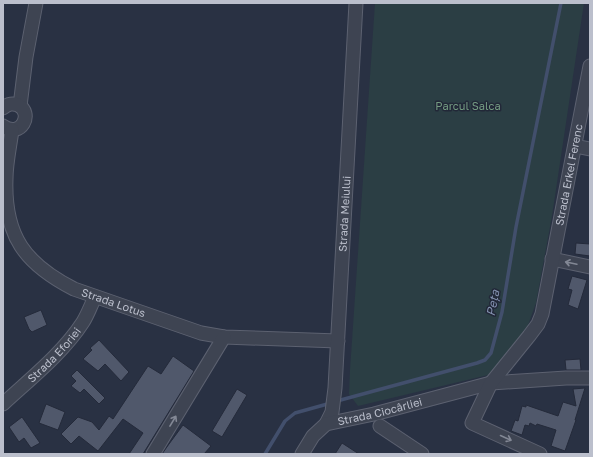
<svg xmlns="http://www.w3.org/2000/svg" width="593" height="457" font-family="'Golos Text',sans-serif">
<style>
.green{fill:#2b3e44}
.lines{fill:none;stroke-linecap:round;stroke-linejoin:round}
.stream{stroke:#424f6c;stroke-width:3.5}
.building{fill:#50586b;stroke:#242a3a}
.minor-casing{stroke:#5c6170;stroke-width:15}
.minor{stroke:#3e4452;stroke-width:13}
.oneway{stroke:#838895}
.labels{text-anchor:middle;stroke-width:3;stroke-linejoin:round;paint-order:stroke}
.park-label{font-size:11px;fill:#749b82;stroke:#222838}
.street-label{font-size:11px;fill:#bbbfcc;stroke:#222838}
.water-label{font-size:12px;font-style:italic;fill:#8592b1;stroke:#222838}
</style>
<rect width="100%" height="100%" fill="#293143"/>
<path class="green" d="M375 3H584L552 216 536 303 527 328 519 341 488 375 358 406 349 394 350 370Z"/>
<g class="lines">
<g class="stream">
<path d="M337 401 477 363 485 360 491 353 502 312 516 227 561 3"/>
<path d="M265 454 285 421 295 413 331 403"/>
</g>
</g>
<g class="building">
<path d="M576 243 590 244V256L575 254Z"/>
<path d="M572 276 587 280 578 309 568 305 572 290 568 289Z"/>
<path d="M41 310 47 325 32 332 29 329 24 317Z"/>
<path d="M99 340 129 372 121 381 105 364 98 371 83 359 92 350 90 348Z"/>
<path d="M173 356 194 371 143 454H129L143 433 123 419 98 451 79 436 71 444 61 434 78 417 92 422 99 430 109 416 113 419 148 366 161 374Z"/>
<path d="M580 359 581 370H566L565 360Z"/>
<path d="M77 370 105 398 99 404 84 389 80 393 71 386 76 381 71 376Z"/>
<path d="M585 388 575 420H576L565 451 551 446 556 430 537 424 536 426 530 423 529 426 525 425 522 435 511 431 515 420 518 421 522 406 526 407V405L558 416 563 402 576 406 573 389Z"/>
<path d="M237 389 247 395 222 437 212 431Z"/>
<path d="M46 404 65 412 58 430 39 423Z"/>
<path d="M22 417 40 443 31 448 24 438 19 442 9 427Z"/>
<path d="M183 425 211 446 204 454H162L169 444Z"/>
<path d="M342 443 359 454H335Z"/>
</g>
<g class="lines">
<g class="minor-casing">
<g id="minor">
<path d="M20 106 26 57 36 3"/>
<path d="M3 108C8 104 12 103 18 105 34 113 21 139 3 126"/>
<path id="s1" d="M12 130C10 146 6 163 6 179 4 236 25 264 74 289L201 333 224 337 338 341"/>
<path d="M575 146 590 149"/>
<path d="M552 259 590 267"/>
<path id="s2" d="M3 404C30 379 63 353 83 322 88 314 91 305 95 297"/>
<path id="s3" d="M326 424 332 412 335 388 356 3"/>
<path d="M380 426 422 454"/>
<path d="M153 454 224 337"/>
<path id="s4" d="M302 454 313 436 326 424 374 414 491 383 566 378H590"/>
<path id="s5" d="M540 454 472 423 491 383 529 336 538 324 542 314 590 66"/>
</g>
</g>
<use href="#minor" class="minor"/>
</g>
<defs><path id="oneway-shaft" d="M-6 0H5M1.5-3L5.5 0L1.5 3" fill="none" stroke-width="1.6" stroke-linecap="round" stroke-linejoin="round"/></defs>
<g class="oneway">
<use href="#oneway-shaft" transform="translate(571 263) rotate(-168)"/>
<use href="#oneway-shaft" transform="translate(173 421) rotate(-59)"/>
<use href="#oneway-shaft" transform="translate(506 438) rotate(24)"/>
</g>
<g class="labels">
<g class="park-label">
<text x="468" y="110">Parcul Salca</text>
</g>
<g class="street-label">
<text dy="4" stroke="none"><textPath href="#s5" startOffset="347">Strada Erkel Ferenc</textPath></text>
<text dy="4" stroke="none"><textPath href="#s3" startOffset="212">Strada Meiului</textPath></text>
<text dy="4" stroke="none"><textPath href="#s1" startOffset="230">Strada Lotus</textPath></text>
<text dy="4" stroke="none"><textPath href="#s2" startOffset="71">Strada Eforiei</textPath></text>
<text dy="4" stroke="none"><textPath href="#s4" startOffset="94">Strada Ciocârliei</textPath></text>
</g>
<g class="water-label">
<text transform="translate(493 303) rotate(-79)" y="4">Peța</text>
</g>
</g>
<rect width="593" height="457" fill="none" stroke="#bbbfcc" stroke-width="8"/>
</svg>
